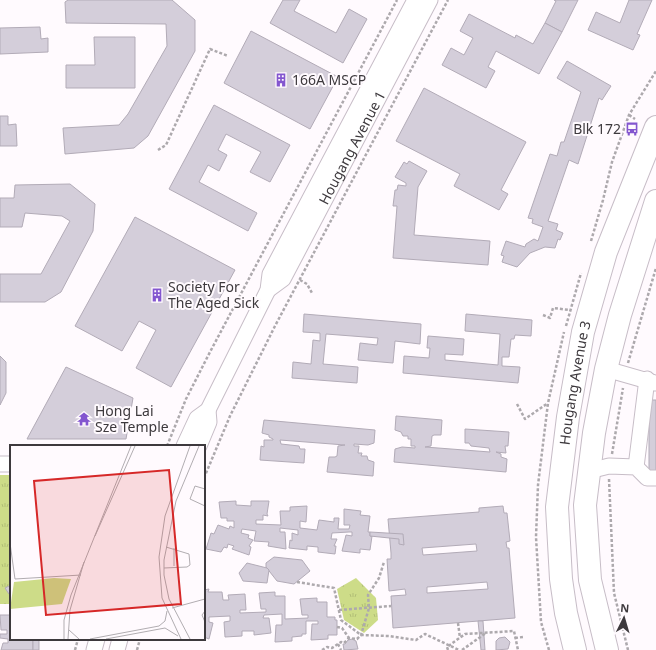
<svg xmlns="http://www.w3.org/2000/svg" width="656" height="650" font-family="'Noto Sans',sans-serif">
<style>
.grass{fill:url(#grass-tufts)}
.building{fill:#d4ceda;stroke:#b2abb7;fill-rule:evenodd}
.lines{fill:none;stroke-linecap:round;stroke-linejoin:round}
.minor-casing{stroke:#c7bdc7;stroke-width:17}
.highway-casing{stroke:#c7bdc7;stroke-width:24}
.path{stroke:#ada9ad;stroke-width:2.5;stroke-dasharray:3 2;stroke-linecap:butt}
.minor{stroke:#fff;stroke-width:15}
.highway{stroke:#fff;stroke-width:22}
.labels{text-anchor:middle;stroke-width:4;stroke-linejoin:round;paint-order:stroke}
.poi-label{font-size:14px;fill:#3d393d;stroke:#fffafe;text-anchor:start}
.street-label{font-size:14px;fill:#3d393d;stroke:#fffafe}
.inset-road{fill:none;stroke:#b1adb1;stroke-width:1}
.view{fill:#d62828;fill-opacity:0.15;stroke:#d62828;stroke-width:2}
.inset-edge{fill:none;stroke:#3d393d;stroke-width:2}
</style>
<defs>
<pattern id="grass-tufts" width="24" height="20" patternUnits="userSpaceOnUse"><rect width="24" height="20" fill="#cddc88"/><path d="M3 7l-1-3M5 7V3M7 7l1-3M15 17l-1-3M17 17v-4M19 17l1-3" fill="none" stroke="#b1be76"/></pattern>
</defs>
<rect width="100%" height="100%" fill="#fffafe"/>
<g class="grass">
<rect x="0" y="475" width="11" height="129"/>
<path d="M356 578 376 598 378 620 364 633 344 620 337 589Z"/>
</g>
<g class="building">
<path d="M68 0H172L195 20V51L148 136 134 148 65 154 63 128 119 125 128 114 167 46 166 24 66 23 65 2Z"/>
<path d="M283 0H300L294 11 336 33 349 9 367 19 343 63 270 23Z"/>
<path d="M554 0H578L562 32 545 23 556 1Z"/>
<path d="M629 0H652L637 34 640 35 633 50 588 30 596 12 620 23Z"/>
<path d="M469 14 515 38 516 35 533 44 545 23 562 32 539 74 496 51 488 67 495 71 486 88 442 65 451 48 464 55 473 38 460 31Z"/>
<path d="M40 27 41 39 48 38V52L0 54V28Z"/>
<path d="M251 31 338 77 310 129 224 83Z"/>
<path d="M94 37H135V88H66V65H95Z"/>
<path d="M567 61 611 86 602 100 599 98 578 164 569 160 548 221 558 224 556 230 563 233 560 240 558 239 555 248 545 247 530 253 517 267 502 262 504 256 501 255 506 241 525 247 526 244 534 239 538 241 543 227 532 223 533 219 528 218 550 154 557 156 561 142H564L581 92 557 78Z"/>
<path d="M424 88 526 142 501 190 508 194 499 210 454 186 460 174 396 141Z"/>
<path d="M214 105 290 145 270 182 250 172 261 152 226 134 218 150 227 155 219 171 208 165 199 182 257 213 248 231 169 189Z"/>
<path d="M0 116H8V125L16 124 17 146H0Z"/>
<path d="M409 161 427 171 418 187 414 235 490 241 488 265 393 258 397 206H393L395 190H397L398 185 406 186V183L395 177 404 162 407 164Z"/>
<path d="M70 184 95 204 93 231 61 292 45 302H0V274H41L70 221 62 216 25 213 22 227H0V198H14L15 185Z"/>
<path d="M135 217 235 270 171 387 136 368 156 330 139 321 122 351 75 326Z"/>
<path d="M304 314 421 324 420 344 395 341 393 363 358 360 360 343 377 345 378 338 326 334 323 364 358 367 357 383 292 378 293 362 311 364 313 340 320 341V333L303 332Z"/>
<path d="M466 314 532 320 531 336 515 335 514 339H511L509 357H502V366L520 367 518 383 403 373 404 356 429 358 430 348H427L428 336 464 339 463 355 445 354V360L498 365 500 334 465 331Z"/>
<path d="M0 356 6 362V393L0 405Z"/>
<path d="M66 367 133 398 126 439H27Z"/>
<rect x="649" y="400" width="7" height="72"/>
<path d="M396 416 442 420 441 435H434L432 436 431 446 425 447 490 452 489 448 471 446 469 443H465V429L509 432 508 446H505L506 453 496 452 501 454V457L507 459 506 472 394 462 395 449 402 447 415 448V446H411V439H408V436H403L401 432 395 430Z"/>
<path d="M264 420 375 430 374 443 368 445 354 444V446H359L358 453H362L361 456H367L368 460 374 462 373 476 327 472 329 457H335L337 456 338 446 345 445 280 440 281 444 299 446 300 449H305L304 463 260 460 261 446 264 447V440H273V439L269 437V435L262 433Z"/>
<path d="M236 501V505L251 506V501H269L267 514 268 516 263 515V520H256V524L281 525 280 511H290V507L307 506 306 522 300 521V528L317 530 319 520 334 522V518H339L338 529H349L350 525H344V509L361 511 360 515 370 516 368 532H370V536H372L370 550 360 549V553L342 551 346 535 352 536V532H349L332 533 331 539H337L334 546H336L335 554 318 552V547L307 546V550L289 548 290 540 292 541V533L298 535V530L280 528V532H285L286 549 268 546 269 542 254 541 256 531 242 529 241 533 249 535 248 538 253 540 249 546 251 547 249 555 232 549 234 546 228 544 227 548 224 547 221 552 206 549 211 533 214 534 218 525 229 529 230 526 234 528V521H227V518H221L219 502Z"/>
<path d="M503 506 504 513H507L510 541 506 542 507 548H509L515 618 393 628 391 596 406 595 405 589 389 591 387 559H391V553L388 519 479 512V508ZM476 544 477 551 423 555 422 548ZM487 582 488 589 427 593V587Z"/>
<path d="M370 532 403 534 404 545 399 544V539L370 536Z"/>
<path d="M274 557 302 560 310 571 294 584 277 581 266 567V563Z"/>
<path d="M247 563 267 568 269 570 267 583 243 581 239 573Z"/>
<path d="M11 585V593L9 594 5 588Z"/>
<path d="M209 589 208 592H222L223 600H229L228 595 245 594 246 610H240V613L266 612V609H261L259 593 275 592V596H285V619L308 618V615H302L300 599 317 598V602H327V617H335V620H337V635H328V639L311 640 312 624H318V621H306V634H302V636L292 637V641L275 642 276 625H282V614L264 615 263 618H269L271 633 254 635V631H242V636L225 637 224 622 230 621V616L209 617V622L213 623 209 639 204 637V590Z"/>
<path d="M0 615H11V639H36L33 640V650H1L3 643H8V639L0 638V634H7V630H1Z"/>
<path d="M478 621H483L485 650H481Z"/>
<path d="M505 637 510 642 508 649 496 650V641L499 638Z"/>
<path d="M39 639V650H33V640Z"/>
<path d="M352 639 356 641 358 649 344 650 343 644H345L348 640Z"/>
</g>
<g class="lines">
<g class="minor-casing">
<g id="minor">
<path id="s1" d="M268 290 283 279 430 0"/>
<path d="M606 369 655 383"/>
<path d="M184 446 197 418 208 410 268 290 270 274 415 0"/>
<path d="M199 446 209 422 208 410"/>
<path d="M0 464H11"/>
<path d="M636 467 647 379"/>
<path d="M589 471 609 466 636 467 647 478H656"/>
<path d="M94 650 97 639"/>
<path d="M117 650 120 639"/>
</g>
</g>
<g class="highway-casing">
<g id="highway">
<path id="s2" d="M575 650 566 613 561 579 557 507 568 417 583 332 606 252 656 127"/>
<path d="M607 650 590 580 585 505 594 433 606 369 620 315 656 201"/>
</g>
</g>
<g class="path">
<path d="M629 115 635 119"/>
<path d="M158 150 166 145 210 49 228 56"/>
<path d="M591 241 603 200 612 162 629 115 656 71"/>
<path d="M300 280 307 284 312 293"/>
<path d="M543 315 550 318 553 308 569 310"/>
<path d="M566 326 581 273"/>
<path d="M628 363 656 268"/>
<path d="M517 404 525 419 548 403"/>
<path d="M167 446 186 399 210 352 397 0"/>
<path d="M612 454 623 388"/>
<path d="M204 478 230 416 275 326 448 0"/>
<path d="M609 479 614 593 628 650"/>
<path d="M297 582 334 588 341 620 361 635 389 636 416 640 425 634 459 650"/>
<path d="M339 610 391 606"/>
<path d="M458 623 460 638"/>
<path d="M337 627 342 628 349 638"/>
<path d="M515 638 523 637"/>
<path d="M338 644 341 650"/>
<path d="M75 650 78 639"/>
<path d="M137 650 140 639"/>
<path d="M322 650 327 647 332 648 341 642 344 643 349 638 357 639 361 635 369 608 368 595 379 578 384 562"/>
<path d="M448 650 447 647 465 634 514 631 518 650"/>
<path d="M462 650 486 633"/>
<path d="M549 650 541 622 536 537 538 485 548 403 564 332"/>
</g>
<use href="#minor" class="minor"/>
<use href="#highway" class="highway"/>
</g>
<defs>
<g id="building-bare" transform="scale(1.08)"><path d="M-4-6H4V6H1V3H-1V6H-4ZM-2.5-4.3h1.7v1.8h-1.7ZM.8-4.3h1.7v1.8H.8ZM-2.5-1h1.7V.8h-1.7ZM.8-1h1.7V.8H.8Z" fill="#8356cf" stroke="#fffafe" stroke-width="2.5" paint-order="stroke"/></g>
<g id="bus-bare" transform="scale(1.08)"><path d="M-5-6H5V4H4V6H2V4H-2V6H-4V4H-5ZM-3.5-4V0h7V-4ZM-3.5 1.2v1.5H-2V1.2ZM2 1.2v1.5H3.5V1.2Z" fill="#8356cf" stroke="#fffafe" stroke-width="2.5" paint-order="stroke"/></g>
<g id="temple-bare" transform="scale(1.08)"><path d="M0-6L5-2H3V0L6.5 2.5H4V6H1.5V3h-3V6H-4V2.5H-6.5L-3 0V-2H-5Z" fill="#8356cf" stroke="#fffafe" stroke-width="2.5" paint-order="stroke"/></g>
</defs>
<g fill-rule="evenodd">
<use href="#building-bare" x="281" y="80"/>
<use href="#bus-bare" x="632" y="129"/>
<use href="#building-bare" x="157" y="295"/>
<use href="#temple-bare" x="84" y="419"/>
</g>
<g class="labels">
<g class="poi-label">
<text x="292" y="85">166A MSCP</text>
<text x="621" y="134" text-anchor="end">Blk 172</text>
<text x="168" y="292">Society For<tspan x="168" dy="16">The Aged Sick</tspan></text>
<text x="95" y="416">Hong Lai<tspan x="95" dy="16">Sze Temple</tspan></text>
</g>
<g class="street-label">
<text dy="5" stroke="none"><textPath href="#s1" startOffset="167">Hougang Avenue 1</textPath></text>
<text dy="5" stroke="none"><textPath href="#s2" startOffset="270">Hougang Avenue 3</textPath></text>
</g>
</g>
<g transform="translate(10 445)">
<rect width="195" height="195" fill="#fffafe"/>
<path d="M44 133 61 134 52 159 0 164 4 137Z" fill="#cddc88"/>
<path class="inset-road" d="M195 44 185 41 180 54 195 61M85 91 125 1M0 98 5 134 71 130M164 121V103M154 123 177 122 180 120 179 109 156 102M162 163 195 154M195 166 192 170 195 177M59 185 69 194M54 194V175L61 150 121 1M58 194 60 165 74 117M80 194 149 181 155 176 157 166M96 194 155 183 168 191M171 194 152 153 149 112 155 71 180 1M180 194 159 154 154 130V115L166 56 189 1"/>
<path class="view" d="M159 25 171 159 36 170 24 36Z"/>
<rect width="195" height="195" class="inset-edge"/>
</g>
<g transform="translate(624 618) rotate(5)" stroke="#fffafe" stroke-width="3" paint-order="stroke">
<path d="M0-3L7 15L0 10L-7 15Z" fill="#3d393d"/>
<text y="-6" font-size="11" font-weight="bold" text-anchor="middle" fill="#3d393d">N</text>
</g>
</svg>
